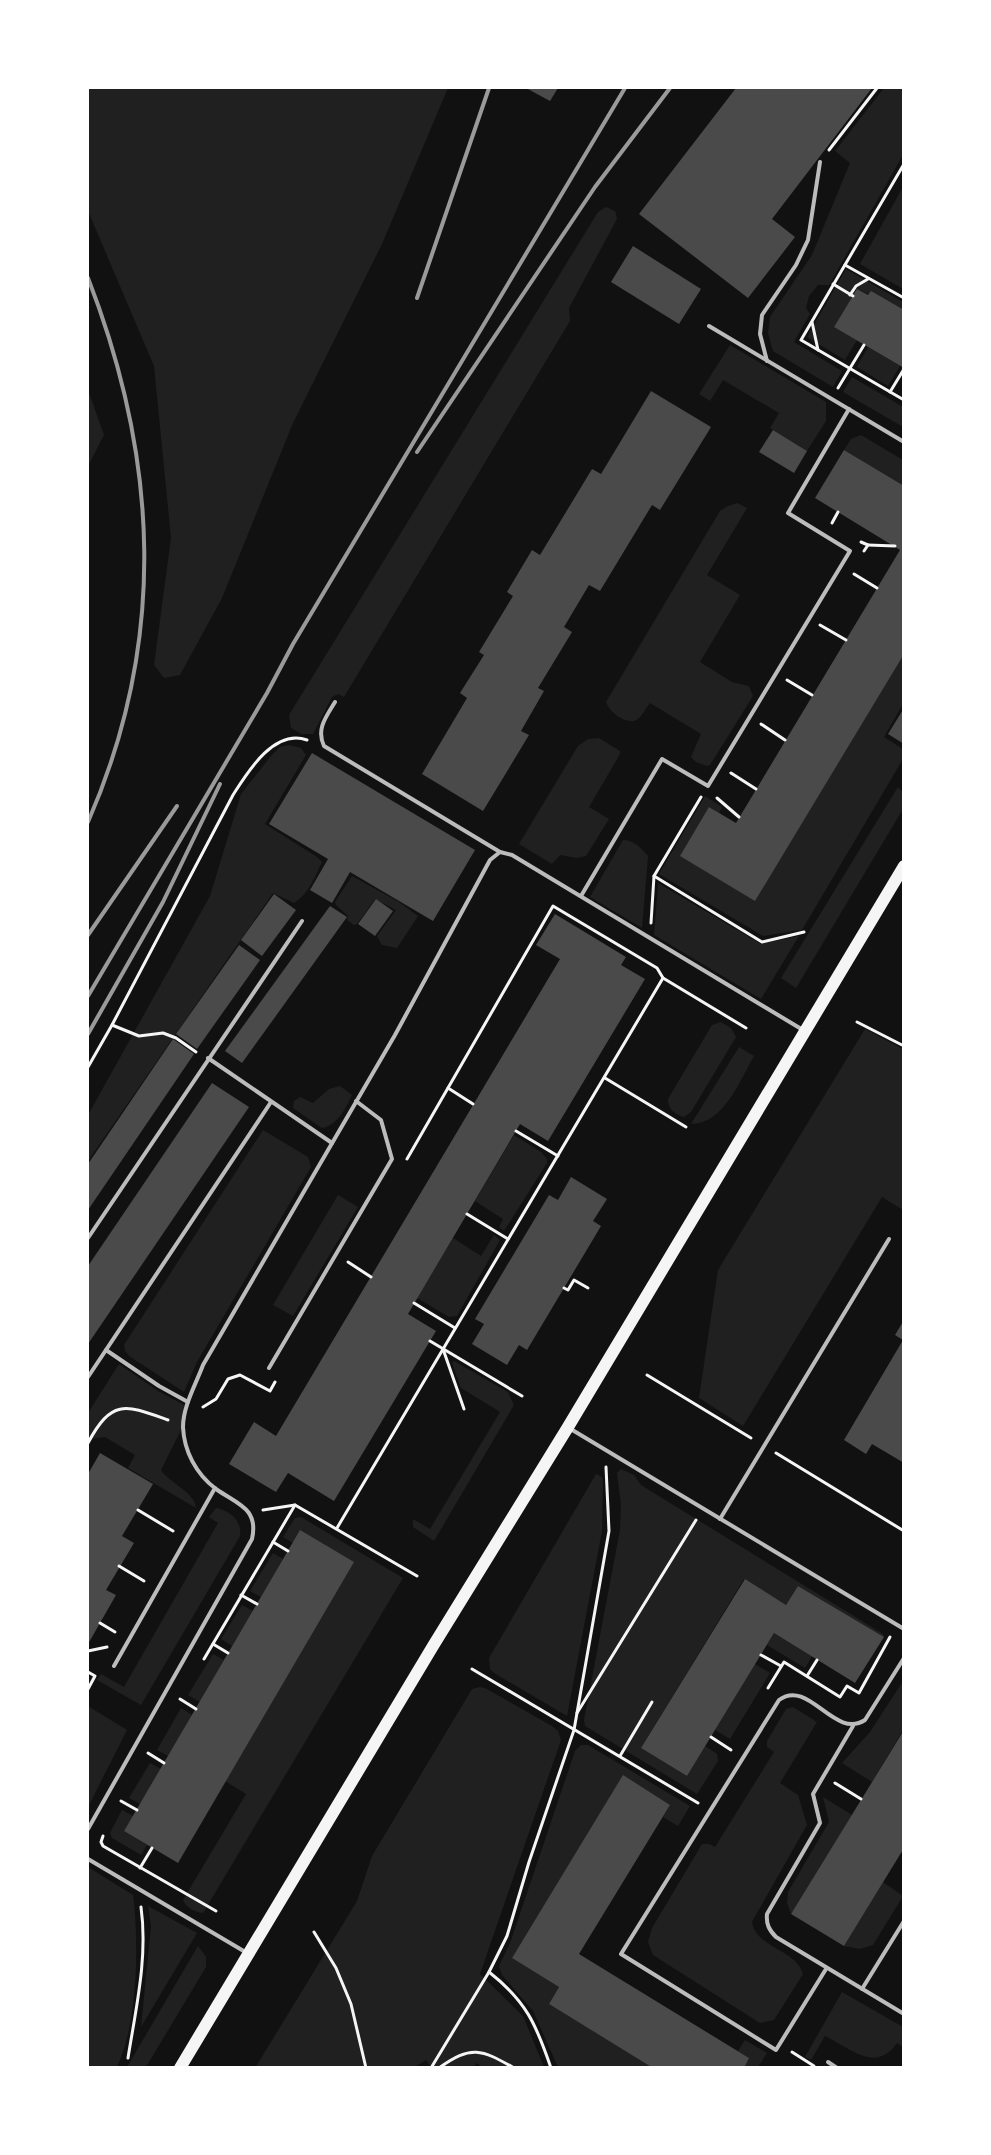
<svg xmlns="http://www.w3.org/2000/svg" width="991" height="2155" font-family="'Crimson Pro',serif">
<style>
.green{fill:#202020}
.building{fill:#4a4a4a}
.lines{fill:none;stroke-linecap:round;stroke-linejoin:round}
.path{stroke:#f5f5f5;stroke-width:3}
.service{stroke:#bcbcbc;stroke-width:4}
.primary{stroke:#f5f5f5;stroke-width:12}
.rail{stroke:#9a9a9a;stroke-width:4}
</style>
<rect width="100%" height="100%" fill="#111"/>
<g class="green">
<path d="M88 88H448L382 244 293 423 222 598 180 675 164 678 154 665 171 538 154 366 88 211Z"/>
<path d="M884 88H903V155L829 285H818L809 296 806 308 810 314 794 342 842 371 833 387 773 351 768 333 770 317 812 255 850 163 835 151Z"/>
<path d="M903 187V289L860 264Z"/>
<path d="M606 207 615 211 617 219 569 308 570 321 344 697 338 694 332 697 313 734H301L291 728 289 715 598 212Z"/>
<path d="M846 269 903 302V310L857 289 834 327 857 340 845 360 807 337Z"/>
<path d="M730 345 826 402V421L807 451 770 428 779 413 723 380 710 401 699 394Z"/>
<path d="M868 347 900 366 888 386 857 367Z"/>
<path d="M852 377 903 407V427L843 392Z"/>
<path d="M88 390 104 435 88 466Z"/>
<path d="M861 435 903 460V486L844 450 851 439Z"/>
<path d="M737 503 747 508 707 575 740 595 700 662 732 682 749 686 753 696 710 765 707 766 696 762 691 757 701 734 650 703C640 716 638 728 619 717 613 713 609 709 606 702L720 511 728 506Z"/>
<path d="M903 654V704L884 737 903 749V759L802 930 763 936 659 874 705 796 722 807 719 813 710 807 755 900Z"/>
<path d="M599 738 620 751V754L589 807 609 819 586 856 577 858 560 855 552 864 519 844 578 746 588 739Z"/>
<path d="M289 745 301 748 306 755 265 824 317 857 322 862C314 878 309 894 294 903L273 893 88 1161V1115L210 896 241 794 271 756 280 747Z"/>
<path d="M898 787 903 792V809L796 988 781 978Z"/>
<path d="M623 840C634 840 641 848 648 856L642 928 590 897Z"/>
<path d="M352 876 399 902 418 916 397 948 382 945 377 936 396 910 375 899 357 924 354 925 347 920 348 916 336 905 335 902Z"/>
<path d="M658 883 761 944 799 936 761 999 654 935Z"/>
<path d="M721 1022 731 1028 736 1037 691 1112 684 1117C674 1114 668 1109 668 1099L712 1025Z"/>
<path d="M865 1029 903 1049V1210L882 1197 743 1426 699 1398 718 1270Z"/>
<path d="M739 1047 754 1056C740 1080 724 1124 691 1124Z"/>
<path d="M340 1086 352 1095C346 1108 337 1126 322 1128L293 1108 294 1101 300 1097 313 1103 329 1089Z"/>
<path d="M263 1130 308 1157 311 1167 197 1362 184 1392 129 1356 125 1351 124 1345Z"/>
<path d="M514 1135 541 1152 547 1159V1163L504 1231 499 1227 503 1219 475 1201Z"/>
<path d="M338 1195 358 1207 293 1316 273 1305Z"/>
<path d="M494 1235 500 1240 457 1316 449 1317 417 1298 453 1238 481 1256Z"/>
<path d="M454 1361 508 1392 514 1405 434 1541 413 1527V1519L430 1529 500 1412 461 1388 452 1363Z"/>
<path d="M119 1364 158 1391 184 1405 181 1430 161 1470C169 1483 195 1492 196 1508L128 1468 135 1455 105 1437 88 1439V1413Z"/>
<path d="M621 1469 634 1475 641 1485 883 1634 884 1637 798 1586 786 1605 744 1579 641 1748 687 1776 705 1746 717 1754 718 1761 697 1794 585 1726 584 1720 620 1530 621 1505 617 1473Z"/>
<path d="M596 1474 602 1477 603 1482 602 1531 567 1716 494 1673 490 1669 489 1658Z"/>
<path d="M216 1508C231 1511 242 1521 240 1536L141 1705 97 1680 101 1674 124 1687 218 1523 209 1517Z"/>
<path d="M301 1517 403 1578 203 1913C195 1912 186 1908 183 1900L246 1794 225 1781 293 1543 283 1537 295 1518Z"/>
<path d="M273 1553 283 1559 261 1597 250 1591Z"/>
<path d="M242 1605 253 1611 232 1646 221 1639Z"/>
<path d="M774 1633 812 1656 805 1668 767 1645Z"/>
<path d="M213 1654 224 1660 200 1702 188 1695Z"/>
<path d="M755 1664 770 1673 730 1739 715 1730Z"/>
<path d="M903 1681V1730L872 1782 842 1763 870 1732Z"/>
<path d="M480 1687 485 1688 552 1726 558 1731 561 1740 480 1974 523 2016 544 2067H483L476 2063 474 2067H431L426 2060 413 2068H255L357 1901 372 1856 472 1689Z"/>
<path d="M88 1706 127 1730 88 1807Z"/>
<path d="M793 1707 817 1722 780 1783 798 1795 807 1825 752 1922C756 1948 796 1949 803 1974L774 2020 760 2023 653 1955 648 1942 652 1928 702 1844H709L715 1847 774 1752 767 1747V1741L786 1709Z"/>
<path d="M181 1708 192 1715 168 1756 157 1750Z"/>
<path d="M581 1745H588L690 1806 678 1826 663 1817 670 1805 623 1776 512 1958 559 1987 549 2004 653 2067H558L533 2011 502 1975 499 1966 510 1943 575 1751Z"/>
<path d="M150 1763 161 1769 140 1804 129 1798Z"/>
<path d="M823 1797 852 1815 791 1914 787 1903 788 1892 829 1822Z"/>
<path d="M122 1810 133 1816 124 1831 147 1845 141 1855 112 1838 110 1833Z"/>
<path d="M88 1867 133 1895C139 1943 138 2023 117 2067H88Z"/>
<path d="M883 1882 903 1896 873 1945 860 1949 844 1946Z"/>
<path d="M148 1906 197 1933 141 2027 151 1926Z"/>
<path d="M198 1946 206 1957V1967L146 2067H127Z"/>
<path d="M842 1992 903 2027V2047L897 2043C876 2074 850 2048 825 2036L811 2060 805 2057Z"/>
<path d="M745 2040 767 2053 758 2067H744L749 2058 738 2051Z"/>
</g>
<g class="building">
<path d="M526 88H558L550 101Z"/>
<path d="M736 88H872L772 219 795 237 748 298 639 214Z"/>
<path d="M633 246 701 289 679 324 611 282Z"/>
<path d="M857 289 868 295 871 291 904 310V368L834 327Z"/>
<path d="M651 391 711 427 660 510 652 505 600 591 589 585 564 627 572 632 538 688 544 691 521 731 529 735 483 811 422 774 467 698 460 693 484 655 479 652 513 596 507 592 532 550 540 555 592 469 601 474Z"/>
<path d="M773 430 807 451 794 473 759 452Z"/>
<path d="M844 450 904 486V654L755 901 680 856 709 807 736 823 900 550 815 498Z"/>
<path d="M904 708V744L888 734Z"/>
<path d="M312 753 475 850 433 921 350 872 332 903 310 890 328 859 269 824Z"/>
<path d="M274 894 296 910 262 956 241 940Z"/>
<path d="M376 899 393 911 375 936 358 924Z"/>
<path d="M330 906 347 917 242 1063 225 1051Z"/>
<path d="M555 914 626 957 621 965 645 979 548 1141 520 1124 408 1314 436 1331 334 1501 288 1473 276 1492 229 1464 254 1422 276 1436 560 959 536 945Z"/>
<path d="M239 945 260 960 197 1049 176 1034Z"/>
<path d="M173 1039 194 1054 88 1210V1164Z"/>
<path d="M212 1083 249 1107 88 1344V1266Z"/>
<path d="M571 1177 607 1199 593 1221 601 1226 527 1350 519 1345 507 1365 472 1344 484 1324 475 1319 549 1195 558 1200Z"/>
<path d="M904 1320V1463L872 1444 866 1454 844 1440 903 1340 895 1335Z"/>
<path d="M100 1453 153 1484 122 1536 134 1543 106 1590 116 1595 88 1644V1474Z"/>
<path d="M300 1530 354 1562 178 1863 124 1831Z"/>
<path d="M745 1579 786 1605 798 1586 884 1637 855 1683 774 1633 687 1776 641 1748Z"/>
<path d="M904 1730V1848L844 1946 791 1914Z"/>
<path d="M623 1775 670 1805 579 1954 749 2058 744 2068H653L549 2004 559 1987 512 1958Z"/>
</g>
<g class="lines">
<g class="path">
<path d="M829 150 877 88"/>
<path d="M904 164 801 340 904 400"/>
<path d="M845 265 904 298"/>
<path d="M833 284 853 296"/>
<path d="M850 295 856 286 868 279"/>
<path d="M812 322 818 350"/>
<path d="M838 388 864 345"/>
<path d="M890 392 904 369"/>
<path d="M832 523 838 512"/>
<path d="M861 542 868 545 864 551"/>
<path d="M868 545 895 546"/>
<path d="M854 574 877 588"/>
<path d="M820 625 846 640"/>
<path d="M787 680 812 695"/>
<path d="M761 724 785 740"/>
<path d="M731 773 756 789"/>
<path d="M701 797 654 876 762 942 804 932"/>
<path d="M717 798 739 817"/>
<path d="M651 923 654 876"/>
<path d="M857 1022 904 1046"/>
<path d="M112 1025 139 1036 163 1033 176 1038 196 1052"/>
<path d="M88 1067 112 1025 233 795C247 773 274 728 307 740"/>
<path d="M605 1078 686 1127"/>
<path d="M448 1088 473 1104"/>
<path d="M516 1131 558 1156"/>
<path d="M407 1159 553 906 657 968 663 978 746 1028"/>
<path d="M467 1214 508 1239"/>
<path d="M348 1262 371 1277"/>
<path d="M564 1288 568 1290 574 1280 588 1288"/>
<path d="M414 1303 455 1328"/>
<path d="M430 1341 522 1396"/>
<path d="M443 1349 464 1409"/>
<path d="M647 1375 751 1438"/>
<path d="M203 1407 216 1399 228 1379 240 1375 270 1391 275 1382"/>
<path d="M88 1443C112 1398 126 1405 168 1420"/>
<path d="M776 1453 904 1531"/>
<path d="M138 1510 173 1531"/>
<path d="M263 1510 295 1505 417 1576"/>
<path d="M337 1528 663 978"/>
<path d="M273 1542 288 1551"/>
<path d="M119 1566 144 1581"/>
<path d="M241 1595 257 1604"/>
<path d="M100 1623 115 1632"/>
<path d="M213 1644 228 1653"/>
<path d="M88 1651 107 1647"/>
<path d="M761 1655 781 1666"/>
<path d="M204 1659 295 1505"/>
<path d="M472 1669 698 1803"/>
<path d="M88 1672 95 1676 88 1689"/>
<path d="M807 1676 817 1660"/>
<path d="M768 1688 784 1662 840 1697 847 1686 859 1693 890 1637"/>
<path d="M180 1699 196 1709"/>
<path d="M577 1713 696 1520"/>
<path d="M711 1737 731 1750"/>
<path d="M148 1753 164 1763"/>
<path d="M620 1756 652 1702"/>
<path d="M835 1783 861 1799"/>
<path d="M121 1801 137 1810"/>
<path d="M103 1836 101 1842 103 1846 216 1911"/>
<path d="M140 1868 152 1848"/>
<path d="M314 1932 336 1968 351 2004 366 2068"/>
<path d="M489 1972C526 2001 536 2024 551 2068"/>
<path d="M792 2052 814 2066"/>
<path d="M128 2058C136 2008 148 1957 141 1907"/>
<path d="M431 2068 489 1972 507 1936 529 1862 574 1730 609 1531 606 1467"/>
<path d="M439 2068C471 2045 481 2049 514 2068"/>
</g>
<g class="service">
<path d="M709 326 904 442"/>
<path d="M767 361 760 334 762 315 796 265 808 240 820 162"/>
<path d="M335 702C326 717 316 729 324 746L500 852"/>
<path d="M581 896 662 759 708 786 850 551 788 513 849 409"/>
<path d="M208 1058 332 1143"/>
<path d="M88 1238 302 921"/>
<path d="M106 1350 159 1386 188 1402"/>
<path d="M269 1368 392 1159 381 1120 356 1101"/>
<path d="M88 1377 271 1102"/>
<path d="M569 1428 904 1629"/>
<path d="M720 1519 889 1239"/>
<path d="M114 1666 215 1488"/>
<path d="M853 1726 813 1794 820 1823 767 1914C766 1924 769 1930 776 1937L904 2014"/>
<path d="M88 1829 252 1539C259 1508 237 1504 216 1489 196 1474 184 1451 183 1427 183 1406 196 1384 203 1365L395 1035 490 860 500 852 512 855 803 1030"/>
<path d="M88 1859 247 1953"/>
<path d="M826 1969 776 2050 621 1954 779 1700C809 1678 834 1740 865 1720L904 1658"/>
<path d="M862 1989 904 1921"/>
<path d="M828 2062 837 2068"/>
</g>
<path class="primary" d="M180 2068 433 1646 568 1427 904 866"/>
<g class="rail">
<path d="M88 278C159 461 167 641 88 822"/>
<path d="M417 298 489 88"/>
<path d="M417 452 595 187 670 88"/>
<path d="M88 935 177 806"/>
<path d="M88 996 267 693 293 644 625 88"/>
<path d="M88 1034 163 902 220 784"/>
</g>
</g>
<rect width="991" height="2155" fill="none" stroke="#ffffff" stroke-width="178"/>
</svg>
